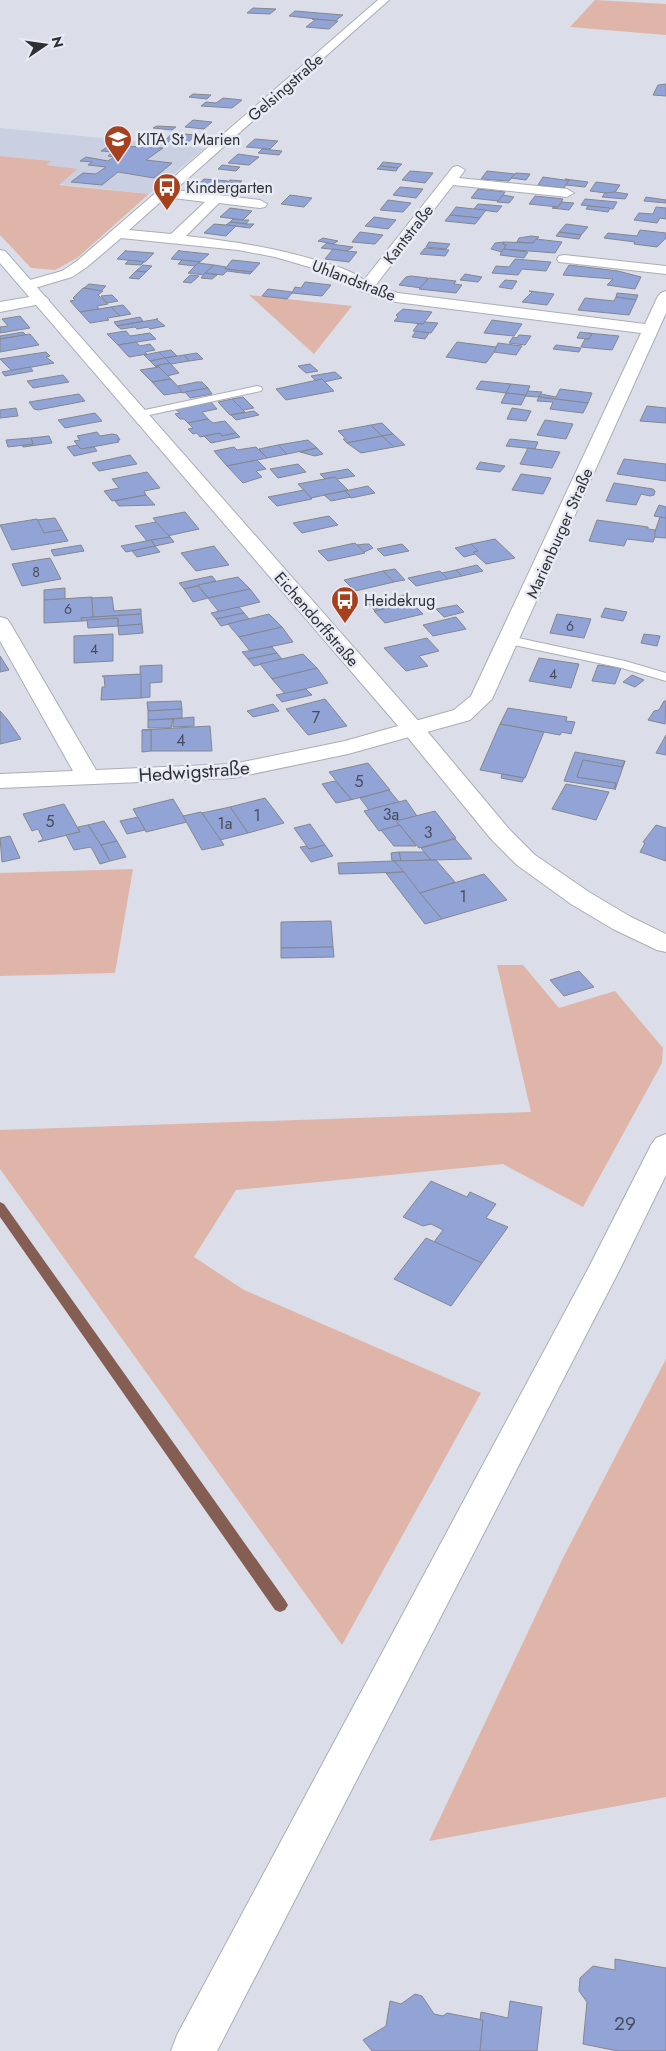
<svg xmlns="http://www.w3.org/2000/svg" width="666" height="2051" font-family="Jost,sans-serif">
<style>
.built{fill:#cad0e1}
.green{fill:#deb5a8}
.lines{fill:none;stroke-linecap:round;stroke-linejoin:round}
.stream{fill:#845e53;fill-rule:evenodd}
.building{fill:#92a4d6;stroke:#83878f}
.service-casing{stroke:#aaadb7;stroke-width:2}
.minor-casing{stroke:#aaadb7;stroke-width:2}
.tertiary-casing{stroke:#aaadb7;stroke-width:2}
.service{fill:#fff;fill-rule:evenodd}
.minor{fill:#fff;fill-rule:evenodd}
.tertiary{fill:#fff;fill-rule:evenodd}
.labels{text-anchor:middle;stroke-width:5;stroke-linejoin:round;paint-order:stroke}
.far-number-label{font-size:14px;fill:#474d5c}
.far-street-label{font-size:16px;fill:#2e3033;stroke:#e8ebf5}
.far-poi-label{font-size:16px;fill:#2e3033;stroke:#e8ebf5;text-anchor:start}
.number-label{font-size:16px;fill:#474d5c}
.street-label{font-size:19px;fill:#2e3033;stroke:#e8ebf5}
.near-number-label{font-size:19px;fill:#474d5c}
</style>
<rect width="100%" height="100%" fill="#dbdee8"/>
<path class="built" d="M0 128 205 148 149 194 58 184 76 170 45 165 50 161 0 156Z"/>
<g class="green">
<path d="M595 0 666 4V35L570 27Z"/>
<path d="M0 156 51 161 46 165 77 169 59 185 149 194 77 258 55 270 31 268 0 235Z"/>
<path d="M249 295 352 306 314 354Z"/>
<path d="M133 869 115 973 0 976V873Z"/>
<path d="M497 965H523L559 1008 615 991 663 1048 662 1063 583 1207 503 1164 236 1190 194 1257 244 1290 481 1393 342 1645 0 1169V1130L531 1112Z"/>
<path d="M666 1359V1797L429 1841 563 1558Z"/>
</g>
<g class="lines">
<path class="stream" d="M0 1202 4 1204 285 1600 288 1605 285 1610 280 1612 275 1610 0 1217Z"/>
</g>
<g class="building">
<path d="M253 8 276 9 270 14 247 13Z"/>
<path d="M295 11 343 15 335 21 289 16Z"/>
<path d="M312 19 338 21 329 29 306 27 315 20Z"/>
<path d="M666 84V96L653 95 658 85Z"/>
<path d="M193 94 211 95 207 99 189 97Z"/>
<path d="M223 98 242 100 232 108 201 106 206 102 216 103Z"/>
<path d="M193 120 212 122 204 129 185 127Z"/>
<path d="M157 126 176 127 172 130 153 128Z"/>
<path d="M172 133 196 135 186 144 162 141H165Z"/>
<path d="M255 139 278 141 270 149 246 147Z"/>
<path d="M121 146 163 148 146 160 172 163 154 178 118 172 102 185 71 182 83 173 96 174 106 167 88 165 92 162 80 161 86 157 108 161 114 157 108 156 113 152 101 151 107 147 118 148Z"/>
<path d="M262 149 282 151 279 155 258 153Z"/>
<path d="M238 154 259 157 249 165 228 163Z"/>
<path d="M383 162 402 164 398 168 380 166Z"/>
<path d="M222 165 240 167 236 171 218 169Z"/>
<path d="M380 166 398 168 396 171 377 169Z"/>
<path d="M410 171 433 173 425 183 402 180Z"/>
<path d="M487 171 515 174 509 181 481 179Z"/>
<path d="M516 173 530 174 526 180 511 178Z"/>
<path d="M543 177 564 180H569L564 188 538 185Z"/>
<path d="M204 179 228 181 229 182 222 189 196 186Z"/>
<path d="M565 179 588 182 585 187 566 185 569 180Z"/>
<path d="M230 180 242 181 230 191 219 190Z"/>
<path d="M596 182 620 185 614 194 590 191Z"/>
<path d="M247 185 261 187 273 188 265 195 239 192Z"/>
<path d="M400 187 423 189 416 198 393 195Z"/>
<path d="M478 189 505 192 499 201 471 198Z"/>
<path d="M615 192 628 194 625 199 602 197 605 193Z"/>
<path d="M290 195 312 198 304 207 281 204Z"/>
<path d="M503 195 514 197 509 203 497 202Z"/>
<path d="M535 196 555 198 563 199 558 207 529 204Z"/>
<path d="M646 197 666 200V203L644 201Z"/>
<path d="M585 199 606 201 617 202 613 209 581 205Z"/>
<path d="M388 200 411 203 403 212 380 210Z"/>
<path d="M562 202 574 203 569 210 552 208 558 207Z"/>
<path d="M478 204 502 206 497 212 474 209Z"/>
<path d="M588 206 610 208 608 212 586 209Z"/>
<path d="M456 207 474 209 486 210 480 218 450 215Z"/>
<path d="M656 207 666 208V219L660 218 657 223 634 220 639 213 653 214Z"/>
<path d="M230 208 252 211 243 220 220 217Z"/>
<path d="M450 215 480 218 475 224 445 221Z"/>
<path d="M374 217 396 220 388 229 365 226Z"/>
<path d="M233 219 243 220H249L246 224 230 222Z"/>
<path d="M230 222 246 224H254L250 228 226 225Z"/>
<path d="M214 224 226 225 236 226 226 236 204 233Z"/>
<path d="M566 224 588 227 581 235 559 232Z"/>
<path d="M640 230 666 233V238L657 247 634 244 635 242 604 238 608 233 637 236Z"/>
<path d="M360 232 383 235 375 244 352 242Z"/>
<path d="M559 232 581 235 579 239 556 236Z"/>
<path d="M531 236 539 237 533 243 517 242 519 238Z"/>
<path d="M323 238 338 241 333 244 318 241Z"/>
<path d="M536 239 562 242 555 253 503 249 506 245 503 244 504 242 533 243Z"/>
<path d="M429 242 450 244 446 249 426 247Z"/>
<path d="M504 242 503 244 506 245 502 252 491 249 495 243Z"/>
<path d="M327 243 338 245 353 247 347 251 321 248Z"/>
<path d="M425 248 449 250 445 256 420 254Z"/>
<path d="M333 249 347 251 357 252 349 262 325 259Z"/>
<path d="M503 249 528 252 524 258 500 255Z"/>
<path d="M126 250V251L154 253 145 262 117 259Z"/>
<path d="M179 250 180 251 209 254 200 262 171 259Z"/>
<path d="M515 259 550 262H551L546 271 522 269 518 275 492 273 496 266 509 267Z"/>
<path d="M129 260 144 262 141 265 125 264Z"/>
<path d="M182 260 200 262 195 266 178 264Z"/>
<path d="M232 260 260 263 252 272 225 269Z"/>
<path d="M198 263 214 265 204 275 188 273Z"/>
<path d="M143 265 152 266 146 272 136 271Z"/>
<path d="M214 265 226 267 225 269 252 272 250 274 227 271 223 275 205 273Z"/>
<path d="M569 265 618 271 641 277 635 289 607 285 613 279 563 275Z"/>
<path d="M136 271 146 272 139 279 129 278Z"/>
<path d="M205 273 217 275 212 279 201 278Z"/>
<path d="M465 274 482 277 478 282 460 280Z"/>
<path d="M190 275 199 276 191 283 183 282Z"/>
<path d="M411 276 428 278 422 288 399 285 406 277Z"/>
<path d="M429 278 456 281 454 284 462 285 456 293 419 289Z"/>
<path d="M505 280 517 281 512 289 499 287Z"/>
<path d="M305 282 331 285 322 296 292 293 295 287 301 288Z"/>
<path d="M89 284 106 286 101 291 84 288Z"/>
<path d="M83 288 103 291 98 295 108 304 97 306 99 309 80 312 70 301 75 300 73 298Z"/>
<path d="M268 289 292 292V293L287 299 262 296Z"/>
<path d="M529 291H530L554 294 547 305 522 302 532 292Z"/>
<path d="M617 293 638 295 636 300 616 297Z"/>
<path d="M112 295 118 301 107 303 101 296Z"/>
<path d="M616 297 636 300 629 315 578 310 585 298 614 301Z"/>
<path d="M123 305 131 314 120 316 111 307Z"/>
<path d="M111 307 120 316 107 318 109 320 90 323 80 312Z"/>
<path d="M403 309 432 312 423 324 394 321 398 317 396 315Z"/>
<path d="M20 316 30 328 0 333V327L8 326 2 319Z"/>
<path d="M140 317 143 321 117 326 114 322Z"/>
<path d="M156 319 165 326 150 329 148 327 137 329 135 327 121 329 117 326 158 319Z"/>
<path d="M492 320 522 324 514 336 484 333Z"/>
<path d="M425 322 438 323 431 333 413 331 418 324H423Z"/>
<path d="M126 331 130 336 150 333 156 339 118 345 107 334Z"/>
<path d="M416 331 429 333 425 339 412 337Z"/>
<path d="M23 332 26 335 0 339V336Z"/>
<path d="M580 332 588 333 592 334 589 339 577 338Z"/>
<path d="M588 333 619 336 612 350 581 347 585 339H589L592 334Z"/>
<path d="M30 334 39 345 0 352V339Z"/>
<path d="M519 335 531 336 525 345 509 343 513 337 517 338Z"/>
<path d="M136 342 140 346 150 344 155 350 145 352 147 354 129 357 118 345Z"/>
<path d="M457 342 496 347H498L486 363 446 357Z"/>
<path d="M498 343 522 346 516 355 494 352Z"/>
<path d="M556 345 581 348 579 352 553 349Z"/>
<path d="M171 350 177 356 165 358 159 352Z"/>
<path d="M46 352 50 356 46 357 54 363 10 371 11 370 0 359Z"/>
<path d="M159 352 165 358 150 361 144 355Z"/>
<path d="M197 353 203 359 189 361 184 355Z"/>
<path d="M184 355 189 361 171 364 165 358Z"/>
<path d="M165 358 170 363 155 366 150 361Z"/>
<path d="M170 363 179 373 167 376 159 367 155 366Z"/>
<path d="M310 364 318 371 306 373 298 366Z"/>
<path d="M30 367 33 371 5 376 2 372Z"/>
<path d="M159 367 171 379 152 382 140 370Z"/>
<path d="M335 372 342 378 324 382 322 379 316 381 311 376Z"/>
<path d="M63 375 69 382 33 388 27 381Z"/>
<path d="M171 379 183 392 164 395 152 382Z"/>
<path d="M322 379 334 391 286 400 276 389Z"/>
<path d="M481 381 511 384 506 393 476 389Z"/>
<path d="M197 382H202L208 388 182 393 178 386Z"/>
<path d="M511 384 530 386 526 395 506 393Z"/>
<path d="M208 388 212 394 190 398 185 392Z"/>
<path d="M560 389 592 393 588 403 539 397 541 394 556 397Z"/>
<path d="M528 391 542 392 538 397 525 396Z"/>
<path d="M506 393 526 395 521 405 501 403Z"/>
<path d="M79 394 85 401 38 410 34 409 29 402Z"/>
<path d="M243 397 254 408 243 410 232 399Z"/>
<path d="M539 397 588 403 583 413 550 409 553 402 537 401Z"/>
<path d="M232 399 245 412 230 415 218 402Z"/>
<path d="M211 402 217 409 202 412 208 419 188 423 184 419H180L175 414 180 413 175 409Z"/>
<path d="M647 406 666 408V423L640 421Z"/>
<path d="M16 408 18 416 0 418V410Z"/>
<path d="M512 408 531 411 526 421 507 419Z"/>
<path d="M254 411 259 415 236 420 231 415Z"/>
<path d="M95 413 102 421 65 428 58 420Z"/>
<path d="M208 419 213 423 225 421 236 433 222 436 220 433 200 437 197 433 193 434 188 429 193 428 188 423Z"/>
<path d="M545 420 573 424 566 439 537 435Z"/>
<path d="M382 423 393 434 382 436 371 425Z"/>
<path d="M371 425 382 436 347 443 343 439H346L338 431Z"/>
<path d="M97 432 100 436 112 434 117 435 120 440H117L119 442 81 449 74 441 80 440 77 436Z"/>
<path d="M220 433 222 436 236 433 240 437 211 443 204 436Z"/>
<path d="M393 434 405 445 394 447 382 436Z"/>
<path d="M49 436 52 443 23 447 22 445 33 444 31 438Z"/>
<path d="M382 436 394 447 361 453 347 443Z"/>
<path d="M31 438 33 444 8 447 6 440Z"/>
<path d="M510 439 538 442 535 449 506 446Z"/>
<path d="M308 440 317 448 287 454 278 445Z"/>
<path d="M77 445 81 449 94 447 97 451 74 456 67 447Z"/>
<path d="M278 445 287 454 267 458 259 449Z"/>
<path d="M234 447 237 450 256 447 267 458 227 466 214 451Z"/>
<path d="M317 448 323 454 315 456 300 452Z"/>
<path d="M528 448 535 449 560 452 552 468 520 464Z"/>
<path d="M130 455 137 464 99 471 92 463Z"/>
<path d="M624 459 666 464V481L617 474Z"/>
<path d="M257 460 266 469 256 471 262 477 243 483 227 466Z"/>
<path d="M480 462 505 466 500 472 476 469Z"/>
<path d="M298 464 306 472 278 478 270 469Z"/>
<path d="M348 469 355 476 337 479 335 477 325 479 320 474Z"/>
<path d="M147 472 160 488 144 491 146 495 112 501 104 491 119 488 112 479Z"/>
<path d="M521 474 551 478 543 494 512 490Z"/>
<path d="M335 477 348 490 311 498 298 484Z"/>
<path d="M614 483 653 489 655 491 654 495 650 496 641 494 636 505 606 501Z"/>
<path d="M368 486 375 493 351 498 345 491Z"/>
<path d="M304 490 312 499 277 506 268 497Z"/>
<path d="M345 491 351 497 331 501 324 495Z"/>
<path d="M146 495 155 505 119 506 115 501Z"/>
<path d="M659 505 666 507V518L654 516Z"/>
<path d="M185 512 199 529 167 536 153 518Z"/>
<path d="M329 516 338 525 302 533 293 523Z"/>
<path d="M660 517 666 518V538L653 537Z"/>
<path d="M55 518 62 530 44 533 37 520Z"/>
<path d="M37 519 44 533 62 530 68 541 12 550 0 525Z"/>
<path d="M597 520 648 527V529L655 530V537L653 542 627 539 624 546 589 541Z"/>
<path d="M156 522 170 537 147 541 135 526Z"/>
<path d="M170 537 174 542 155 546 151 540Z"/>
<path d="M495 539 515 558 486 564 473 552 478 551 471 544Z"/>
<path d="M151 540 155 546 126 552 121 546Z"/>
<path d="M355 543 365 553 328 561 318 551Z"/>
<path d="M365 544H369L373 548 364 552 357 545Z"/>
<path d="M402 544 409 551 384 556 377 549Z"/>
<path d="M471 544 478 551 473 552 475 554 464 557 455 548Z"/>
<path d="M81 545 84 551 54 556 51 550Z"/>
<path d="M155 546 160 552 137 557 132 551Z"/>
<path d="M214 546 229 565 196 571 181 553Z"/>
<path d="M50 558 61 579 22 586 12 564Z"/>
<path d="M477 565 483 571 462 576 456 570Z"/>
<path d="M395 569 405 580 393 582 383 571Z"/>
<path d="M456 570 462 576 448 579 442 573Z"/>
<path d="M383 571 394 582 355 591 344 580Z"/>
<path d="M440 571 448 579 416 586 408 578Z"/>
<path d="M212 576 216 581 184 589 179 583Z"/>
<path d="M238 577 250 589 208 598 198 585Z"/>
<path d="M198 586 208 598 193 602 184 589Z"/>
<path d="M65 588V599L44 600V590Z"/>
<path d="M250 589 260 602 219 612 208 598Z"/>
<path d="M404 595 423 614 385 623 374 611 391 607 383 600Z"/>
<path d="M92 597 93 617 81 618 82 621 44 623V600Z"/>
<path d="M112 597 114 611 141 609V614L93 617 92 598Z"/>
<path d="M384 600 391 607 375 611 368 603Z"/>
<path d="M457 605 464 612 444 617 436 609Z"/>
<path d="M239 607 244 613 216 619 211 613Z"/>
<path d="M605 608 627 612 623 621 601 617Z"/>
<path d="M244 613 249 619 221 626 216 619Z"/>
<path d="M141 614 142 624 118 626V618L82 621 81 618Z"/>
<path d="M269 614 282 627 239 637 228 624Z"/>
<path d="M557 614 591 619 584 638 550 633Z"/>
<path d="M456 617 466 629 433 636 423 625Z"/>
<path d="M118 618V626L88 628 87 620Z"/>
<path d="M142 624 143 633 119 635 118 626Z"/>
<path d="M282 627 293 642 250 651 239 637Z"/>
<path d="M113 634V661L74 663V636Z"/>
<path d="M644 634 660 636 657 646 641 643Z"/>
<path d="M427 638 439 651 419 656 428 666 406 671 384 648Z"/>
<path d="M272 647 277 653 248 659 242 652Z"/>
<path d="M277 653 282 659 254 666 248 659Z"/>
<path d="M303 654 317 668 272 679 260 664Z"/>
<path d="M0 656 9 670 0 672Z"/>
<path d="M539 658 579 664 571 688 529 681Z"/>
<path d="M162 665V682L150 683V697L141 698 140 666Z"/>
<path d="M598 665 621 668 615 684 592 681Z"/>
<path d="M317 668 328 683 285 694 272 679Z"/>
<path d="M141 674V698L101 700 102 687H105L104 677 102 676Z"/>
<path d="M632 675 644 680 635 687 623 682Z"/>
<path d="M306 689 312 695 282 702 276 695Z"/>
<path d="M325 699 347 726 308 735 286 709Z"/>
<path d="M181 701 182 709 148 711 147 702Z"/>
<path d="M664 701H666L665 724 648 720 654 711 659 710Z"/>
<path d="M273 704 279 711 253 717 247 711Z"/>
<path d="M508 708 567 717 566 721 575 722 571 734 562 732 560 735 500 724Z"/>
<path d="M182 709V718L148 720V711Z"/>
<path d="M0 711 7 719 21 739 0 744Z"/>
<path d="M194 717V726L173 727V719Z"/>
<path d="M173 719 171 728H148V720Z"/>
<path d="M500 724 544 732 525 778 480 770Z"/>
<path d="M210 726 212 751H151V730H142Z"/>
<path d="M142 730H151V751L142 752Z"/>
<path d="M666 735V755L656 753Z"/>
<path d="M575 752 625 761 622 767 583 760 577 777 616 783 614 789 564 781Z"/>
<path d="M583 760 622 767 625 761 615 790 616 783 577 777Z"/>
<path d="M368 763 390 790 350 800 351 799 329 772Z"/>
<path d="M502 774 524 778 522 782 501 778Z"/>
<path d="M335 781 351 799 350 800 336 803 322 784Z"/>
<path d="M566 784 609 792 596 820 552 809Z"/>
<path d="M389 790 399 802 369 810 360 798Z"/>
<path d="M265 798 284 823 248 833 230 807Z"/>
<path d="M173 799 187 822 146 832 133 809Z"/>
<path d="M406 800 417 816 396 821 400 825 379 831 364 811Z"/>
<path d="M64 804 80 832 38 842 43 839 38 829 32 831 23 814Z"/>
<path d="M230 807 248 833 220 840 202 813Z"/>
<path d="M435 811 456 838 419 848 396 821Z"/>
<path d="M201 812 202 813 224 845 202 850 183 816Z"/>
<path d="M138 817 145 830 127 834 120 821Z"/>
<path d="M104 821 117 841 101 845 88 825Z"/>
<path d="M310 824 325 845 309 849 294 828Z"/>
<path d="M88 825 101 845 110 861 100 864 91 847 74 850 66 835 80 832 78 827Z"/>
<path d="M400 825 416 846H394L381 830Z"/>
<path d="M656 825 666 828V861L640 852 645 843 643 842Z"/>
<path d="M10 836 20 858 2 862 0 838Z"/>
<path d="M455 839 472 859 431 860 421 848Z"/>
<path d="M117 841 126 857 110 861 101 845Z"/>
<path d="M325 845 333 856 311 862 300 847 307 846 309 849Z"/>
<path d="M399 852H424L431 860 401 861Z"/>
<path d="M399 852 401 861H392L391 853Z"/>
<path d="M436 860 455 882 420 893 394 861Z"/>
<path d="M394 861 404 872 339 874 338 863Z"/>
<path d="M404 872 420 893 442 919 425 924 386 873Z"/>
<path d="M484 874 507 900 442 919 420 893Z"/>
<path d="M331 921 333 947 281 948V922Z"/>
<path d="M333 947 334 957 281 958V948Z"/>
<path d="M579 971 594 987 564 996 550 980Z"/>
<path d="M431 1181 467 1197 470 1192 496 1204 486 1218 508 1227 482 1263 434 1242 443 1230 431 1224 423 1226 403 1217Z"/>
<path d="M426 1238 482 1263 451 1306 394 1279Z"/>
<path d="M615 1959 666 1968V2051H618L583 2044 587 2002 579 1991 580 1978 593 1966 615 1970Z"/>
<path d="M415 1994 422 1996 434 2014 443 2016 447 2013 483 2020 480 2051H372L363 2040 386 2026 390 2001 401 2004Z"/>
<path d="M510 2001 542 2007 537 2051H480L483 2020H480L481 2012 508 2018Z"/>
</g>
<g class="lines">
<g class="service-casing">
<g id="service">
<path d="M257 386 261 387 262 389 261 391 140 417 135 414 140 411Z"/>
<path d="M509 636 625 661 666 673V681L622 668 504 643 502 640 504 637Z"/>
</g>
</g>
<g class="minor-casing">
<g id="minor">
<path d="M378 0H389L175 190 260 200 267 204 265 207 260 208 219 203 186 236C230 241 272 247 315 260 333 265 349 269 364 280L453 167 458 166 465 170 459 178 567 189 574 193 567 197 453 185 375 286 398 293 645 324 658 296 661 293 666 291V313L492 699 470 720 348 754 233 778 0 788V774L73 771 0 641V617L7 619 10 623 96 770 233 764 345 741 454 710 471 696 641 333 396 302 361 291 340 276 275 257 238 250 121 238 87 267 72 277 28 290 23 288 20 285 23 282 62 271 77 261ZM166 197 205 202 171 234 129 230Z"/>
<path d="M564 255 666 266V274L559 262 557 259 559 256Z"/>
<path d="M41 295 46 297 49 300 46 303 0 312V302Z"/>
</g>
</g>
<g class="tertiary-casing">
<g id="tertiary">
<path d="M0 250 5 251 421 724 509 829 535 855 589 892 631 917 666 934V952L657 950 613 929 571 904 517 865 491 839 405 734 0 263Z"/>
<path d="M666 1134V1175L620 1269 217 2051H171L177 2035 588 1269 651 1145 656 1138Z"/>
</g>
</g>
<use href="#service" class="service"/>
<use href="#minor" class="minor"/>
<use href="#tertiary" class="tertiary"/>
</g>
<defs>
<g id="school-pin" transform="scale(1.4375)"><path d="M0 17L-7.5 6A9.5 9.5 0 1 1 7.5 6Z" fill="#a7401d" stroke="#e8ebf5"/><path d="M0-5L7-2L0 1L-7-2ZM-4 1L0 2.5L4 1V4Q0 6-4 4Z" fill="#fff"/></g>
<g id="bus-pin" transform="scale(1.4375)"><path d="M0 17L-7.5 6A9.5 9.5 0 1 1 7.5 6Z" fill="#a7401d" stroke="#e8ebf5"/><path d="M-5-6H5V4H4V6H2V4H-2V6H-4V4H-5ZM-3.5-4V0h7V-4ZM-3.5 1.2v1.5H-2V1.2ZM2 1.2v1.5H3.5V1.2Z" fill="#fff"/></g>
</defs>
<g fill-rule="evenodd">
<use href="#school-pin" x="118" y="139"/>
<use href="#bus-pin" x="167" y="187"/>
<use href="#bus-pin" x="345" y="600"/>
</g>
<g class="labels">
<g class="far-number-label">
<text x="36" y="577">8</text>
<text x="68" y="614">6</text>
<text x="570" y="631">6</text>
<text x="94" y="654">4</text>
<text x="553" y="679">4</text>
</g>
<g class="far-street-label">
<text transform="translate(285 87) rotate(-41)" y="6">Gelsingstraße</text>
<text transform="translate(408 234) rotate(-52)" y="6">Kantstraße</text>
<text transform="translate(354 280) rotate(21)" y="6">Uhlandstraße</text>
<text transform="translate(559 533) rotate(-66)" y="6">Marienburger Straße</text>
<text transform="translate(317 619) rotate(49)" y="6">Eichendorffstraße</text>
</g>
<g class="far-poi-label">
<text x="137" y="145">KITA St. Marien</text>
<text x="186" y="193">Kindergarten</text>
<text x="364" y="606">Heidekrug</text>
</g>
<g class="number-label">
<text x="316" y="723">7</text>
<text x="181" y="746">4</text>
<text x="359" y="787">5</text>
<text x="391" y="820">3a</text>
<text x="257" y="821">1</text>
<text x="50" y="827">5</text>
<text x="225" y="829">1a</text>
<text x="428" y="838">3</text>
<text x="463" y="902">1</text>
</g>
<g class="street-label">
<text transform="translate(194 771) rotate(-4)" y="7">Hedwigstraße</text>
</g>
<g class="near-number-label">
<text x="625" y="2030">29</text>
</g>
</g>
<g transform="translate(45 45) rotate(77)" stroke="#e8ebf5" stroke-width="4" paint-order="stroke">
<path d="M0-4L9 19L0 12L-9 19Z" fill="#2e3033"/>
<text y="-8" font-size="14" font-weight="bold" text-anchor="middle" fill="#2e3033">N</text>
</g>
</svg>
